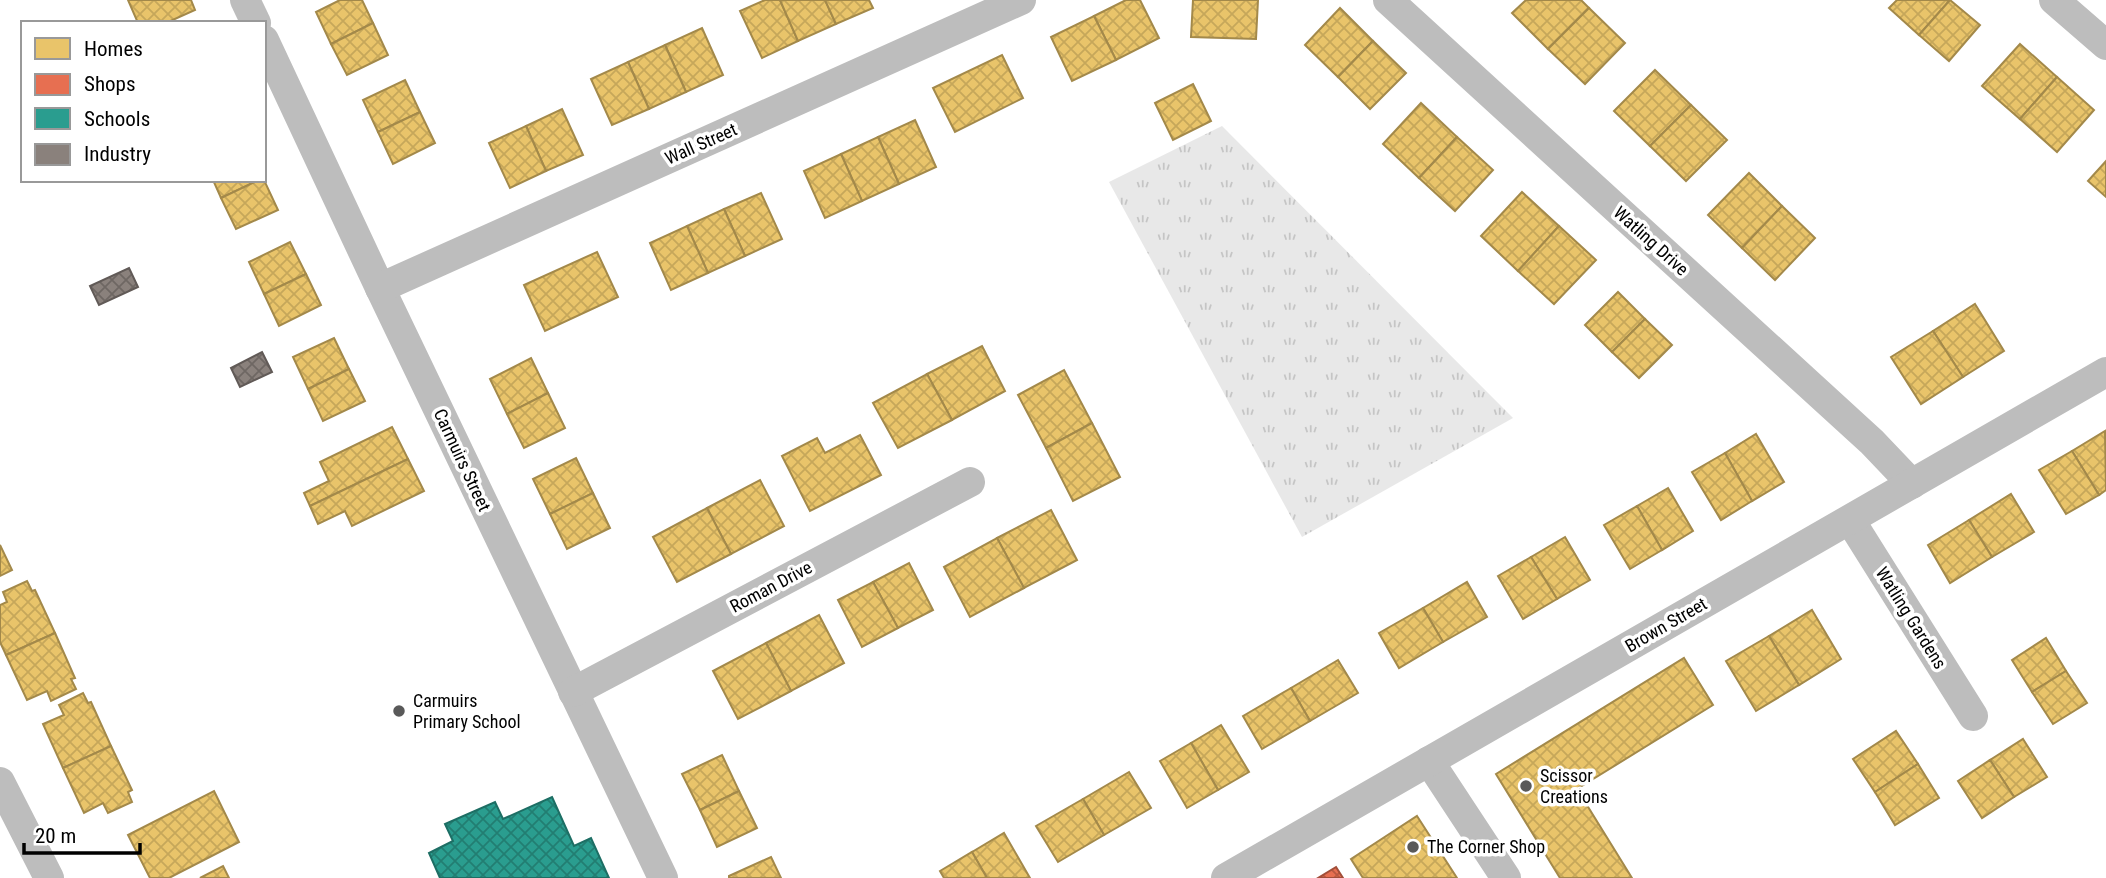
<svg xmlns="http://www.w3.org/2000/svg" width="2106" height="878" font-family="'Roboto Condensed',sans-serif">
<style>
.grass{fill:url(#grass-tufts)}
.homes{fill:url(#homes-cross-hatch);stroke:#a3894a;stroke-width:2}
.shops{fill:url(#shops-cross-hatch);stroke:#a24e39;stroke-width:2}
.schools{fill:url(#schools-cross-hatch);stroke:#1d6e64;stroke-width:2}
.industry{fill:url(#industry-cross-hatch);stroke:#615a57;stroke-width:2}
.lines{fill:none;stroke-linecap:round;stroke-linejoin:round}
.street{stroke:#bdbdbd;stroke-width:30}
.poi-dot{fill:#595959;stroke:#fff;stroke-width:2.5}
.labels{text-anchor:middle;stroke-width:7;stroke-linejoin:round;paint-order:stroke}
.street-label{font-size:18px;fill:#000;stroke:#fff}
.poi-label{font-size:18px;fill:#000;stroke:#fff;text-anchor:start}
</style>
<defs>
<pattern id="grass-tufts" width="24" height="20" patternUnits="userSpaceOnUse" patternTransform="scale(1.75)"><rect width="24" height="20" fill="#e8e8e8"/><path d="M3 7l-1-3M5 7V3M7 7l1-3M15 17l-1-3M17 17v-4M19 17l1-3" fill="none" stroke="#c5c5c5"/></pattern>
<pattern id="homes-cross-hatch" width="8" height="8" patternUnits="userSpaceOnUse" patternTransform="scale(1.75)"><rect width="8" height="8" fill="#e9c46a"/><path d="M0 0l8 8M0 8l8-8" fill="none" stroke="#c6a75a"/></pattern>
<pattern id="shops-cross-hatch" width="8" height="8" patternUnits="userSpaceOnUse" patternTransform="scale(1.75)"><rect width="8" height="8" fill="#e76f51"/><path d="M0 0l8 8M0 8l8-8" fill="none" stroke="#b95941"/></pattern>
<pattern id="schools-cross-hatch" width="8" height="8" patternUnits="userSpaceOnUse" patternTransform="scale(1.75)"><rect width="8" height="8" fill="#2a9d8f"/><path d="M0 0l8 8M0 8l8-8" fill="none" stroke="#227e72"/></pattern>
<pattern id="industry-cross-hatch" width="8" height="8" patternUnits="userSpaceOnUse" patternTransform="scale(1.75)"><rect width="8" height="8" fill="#8a817c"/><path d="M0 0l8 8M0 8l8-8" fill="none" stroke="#6e6763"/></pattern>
</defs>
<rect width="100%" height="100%" fill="#fff"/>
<path class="grass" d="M1222 126 1513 418 1302 537 1109 182Z"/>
<g class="homes">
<path d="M128 0H191L195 10 166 23H138Z"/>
<path d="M340 0H362L373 23 331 44 316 12Z"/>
<path d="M765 0H780L798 41 762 58 740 11Z"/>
<path d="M780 0H825L836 24 798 41Z"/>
<path d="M825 0H869L873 8 836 24Z"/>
<path d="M1126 0H1140L1159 38 1116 60 1094 16Z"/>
<path d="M1193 0H1258L1256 39 1191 37Z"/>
<path d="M1526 0H1581L1589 8 1548 49 1512 13Z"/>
<path d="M1897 0H1950L1919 35 1889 8Z"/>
<path d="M1950 0 1980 25 1949 61 1919 35Z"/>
<path d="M1340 8 1373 41 1338 77 1305 45Z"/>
<path d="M1589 8 1625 43 1585 84 1548 49Z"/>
<path d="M1094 16 1116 60 1072 81 1051 37Z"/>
<path d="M373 23 388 55 347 75 331 44Z"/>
<path d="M702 28 723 75 686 92 665 45Z"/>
<path d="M1373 41 1406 73 1370 109 1338 77Z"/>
<path d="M2020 44 2057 77 2020 119 1982 86Z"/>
<path d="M665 45 686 92 649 109 628 62Z"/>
<path d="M1002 55 1023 98 955 132 933 88Z"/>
<path d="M628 62 649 109 612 125 591 79Z"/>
<path d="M1655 70 1691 105 1650 146 1614 111Z"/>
<path d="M2057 77 2094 110 2057 152 2020 119Z"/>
<path d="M405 80 420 112 378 132 363 100Z"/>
<path d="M1193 84 1211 121 1173 140 1155 103Z"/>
<path d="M1421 103 1457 137 1419 178 1383 144Z"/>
<path d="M1691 105 1727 140 1686 181 1650 146Z"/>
<path d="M562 109 583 155 546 171 526 126Z"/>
<path d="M420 112 435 143 393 164 378 132Z"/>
<path d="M915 120 936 167 899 184 878 137Z"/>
<path d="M526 126 546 171 510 188 489 143Z"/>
<path d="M878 137 899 184 862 201 841 154Z"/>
<path d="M1457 137 1493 170 1455 211 1419 178Z"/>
<path d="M841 154 862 201 825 218 804 171Z"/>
<path d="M2106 161V197L2088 181Z"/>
<path d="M1749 173 1782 206 1742 248 1708 215Z"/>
<path d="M213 180H259L221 198Z"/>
<path d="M259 180H264L278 210 236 229 221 198Z"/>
<path d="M1522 192 1559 226 1518 271 1481 236Z"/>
<path d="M761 193 782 239 745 256 724 209Z"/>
<path d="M1782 206 1815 238 1775 280 1742 248Z"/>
<path d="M724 209 745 256 708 273 687 226Z"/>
<path d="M687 226 708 273 671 290 650 243Z"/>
<path d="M1559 226 1596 260 1554 304 1518 271Z"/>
<path d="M290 242 306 274 264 294 249 262Z"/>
<path d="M597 252 618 297 545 331 524 285Z"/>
<path d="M306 274 321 305 279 326 264 294Z"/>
<path d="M1618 292 1645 319 1612 352 1585 325Z"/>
<path d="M1975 304 2004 351 1963 377 1933 331Z"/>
<path d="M1645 319 1672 345 1639 378 1612 352Z"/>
<path d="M1933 331 1963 377 1921 404 1891 357Z"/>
<path d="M334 338 349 369 308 389 293 357Z"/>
<path d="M982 346 1005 391 952 420 927 374Z"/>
<path d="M531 358 548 393 507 414 490 379Z"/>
<path d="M349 369 365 401 323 421 308 389Z"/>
<path d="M1064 370 1092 423 1046 448 1018 395Z"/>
<path d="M927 374 952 420 898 448 873 403Z"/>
<path d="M548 393 565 428 524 448 507 414Z"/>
<path d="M1092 423 1120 477 1073 501 1046 448Z"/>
<path d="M392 427 408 459 310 506 304 493 329 481 320 462Z"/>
<path d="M2105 431 2106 490 2099 495 2072 451Z"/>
<path d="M1756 434 1784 482 1752 501 1725 453Z"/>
<path d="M860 435 881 475 810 511 782 456 817 438 825 453Z"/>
<path d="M2072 451 2099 495 2066 514 2039 470Z"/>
<path d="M1725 453 1752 501 1721 520 1692 472Z"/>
<path d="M576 458 593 493 550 514 533 479Z"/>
<path d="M408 459 424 491 352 526 345 511 318 524 310 506Z"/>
<path d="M760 480 784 526 731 554 707 508Z"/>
<path d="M1668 488 1693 531 1662 550 1637 506Z"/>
<path d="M593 493 610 528 567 549 550 514Z"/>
<path d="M2011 494 2034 532 1992 557 1969 520Z"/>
<path d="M1637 506 1662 550 1630 569 1604 525Z"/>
<path d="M707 508 731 554 677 582 653 537Z"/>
<path d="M1051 510 1077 560 1024 588 997 538Z"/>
<path d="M1969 520 1992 557 1950 583 1928 545Z"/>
<path d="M1565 537 1590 580 1557 599 1531 557Z"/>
<path d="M997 538 1024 588 970 617 944 567Z"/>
<path d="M0 545 12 570 0 576Z"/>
<path d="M1531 557 1557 599 1523 619 1498 576Z"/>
<path d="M909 563 933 610 898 628 873 582Z"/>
<path d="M27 581 32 591 35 590 55 633 6 655 0 642V605L7 602 3 592Z"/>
<path d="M873 582 898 628 862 647 838 600Z"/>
<path d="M1467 582 1487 617 1443 642 1423 608Z"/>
<path d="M1423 608 1443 642 1399 668 1379 633Z"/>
<path d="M1812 610 1841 659 1799 685 1769 636Z"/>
<path d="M819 615 844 663 791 691 766 643Z"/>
<path d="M55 633 75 678 71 679 76 689 51 701 47 691 27 700 6 655Z"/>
<path d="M1769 636 1799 685 1756 711 1726 661Z"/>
<path d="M2046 638 2066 671 2032 692 2012 660Z"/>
<path d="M766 643 791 691 738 719 713 671Z"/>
<path d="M1684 658 1713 705 1577 789 1632 878H1560L1496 774Z"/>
<path d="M1338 660 1358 693 1310 721 1291 688Z"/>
<path d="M2066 671 2087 703 2053 724 2032 692Z"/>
<path d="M1291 688 1310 721 1262 749 1243 716Z"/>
<path d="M83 693 88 703 91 702 111 746 63 768 43 724 64 715 59 705Z"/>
<path d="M1221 725 1249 772 1218 790 1191 743Z"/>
<path d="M1896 731 1918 764 1875 792 1853 759Z"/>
<path d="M2023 739 2047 777 2014 797 1990 760Z"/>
<path d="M1191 743 1218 790 1187 808 1160 761Z"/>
<path d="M111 746 132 790 128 792 132 802 108 813 103 803 84 813 63 768Z"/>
<path d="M722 755 739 791 700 810 682 774Z"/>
<path d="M1990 760 2014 797 1982 818 1958 781Z"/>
<path d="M1918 764 1939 798 1895 825 1875 792Z"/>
<path d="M1129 772 1151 808 1104 835 1083 799Z"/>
<path d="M214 791 239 842 169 878H150L128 835Z"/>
<path d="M739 791 757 828 717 847 700 810Z"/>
<path d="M1083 799 1104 835 1058 862 1036 826Z"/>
<path d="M1417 816 1457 878H1363L1351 859Z"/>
<path d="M1004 833 1030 878H987L972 852Z"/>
<path d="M972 852 987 878H944L940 871Z"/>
<path d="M771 857 781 878H729V876Z"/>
<path d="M223 866 229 878H200Z"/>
</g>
<path class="shops" d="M1336 867 1343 878H1318Z"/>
<path class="schools" d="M552 797 574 846 591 838 609 878H440L429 853 453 841 445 824 495 802 503 819Z"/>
<g class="industry">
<path d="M129 268 138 287 99 305 90 286Z"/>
<path d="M262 352 272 372 240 387 231 368Z"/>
</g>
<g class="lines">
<g class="street">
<path d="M245 0 256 23"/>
<path d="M1388 0 1872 442 1912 484"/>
<path d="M2054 0 2106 45"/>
<path d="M264 40 380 288 663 878"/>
<path d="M380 288 1021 0"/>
<path d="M1850 520 1973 716"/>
<path d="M573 692 970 482"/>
<path d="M1429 761 1506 878"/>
<path d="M0 782 49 878"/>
<path d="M1226 878 2106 372"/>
</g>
</g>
<g class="poi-dot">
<circle cx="399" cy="711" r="7"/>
<circle cx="1526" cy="786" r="7"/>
<circle cx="1413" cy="847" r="7"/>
</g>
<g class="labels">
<g class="street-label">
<text transform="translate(701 144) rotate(-24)" y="6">Wall Street</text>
<text transform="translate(1651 241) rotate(42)" y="6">Watling Drive</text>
<text transform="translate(462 460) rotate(65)" y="6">Carmuirs Street</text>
<text transform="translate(771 587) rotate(-28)" y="6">Roman Drive</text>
<text transform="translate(1911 618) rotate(58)" y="6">Watling Gardens</text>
<text transform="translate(1666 625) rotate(-30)" y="6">Brown Street</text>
</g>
<g class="poi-label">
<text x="413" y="707">Carmuirs<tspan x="413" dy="21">Primary School</tspan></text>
<text x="1540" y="782">Scissor<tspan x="1540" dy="21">Creations</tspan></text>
<text x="1427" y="853">The Corner Shop</text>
</g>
</g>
<rect x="21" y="21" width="245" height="161" fill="#ffffff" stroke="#999999" stroke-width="2"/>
<rect x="35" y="38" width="35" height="21" fill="#e9c46a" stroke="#999999" stroke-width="2"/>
<text x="84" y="56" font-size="21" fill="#000000">Homes</text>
<rect x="35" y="74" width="35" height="21" fill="#e76f51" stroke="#999999" stroke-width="2"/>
<text x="84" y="91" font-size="21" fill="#000000">Shops</text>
<rect x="35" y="108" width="35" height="21" fill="#2a9d8f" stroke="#999999" stroke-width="2"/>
<text x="84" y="126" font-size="21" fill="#000000">Schools</text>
<rect x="35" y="144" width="35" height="21" fill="#8a817c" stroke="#999999" stroke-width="2"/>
<text x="84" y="161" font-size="21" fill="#000000">Industry</text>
<path d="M24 843v10h116v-10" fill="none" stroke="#000000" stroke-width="3.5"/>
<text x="35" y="843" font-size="21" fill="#000000" stroke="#ffffff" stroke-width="5" paint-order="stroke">20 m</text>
</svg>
